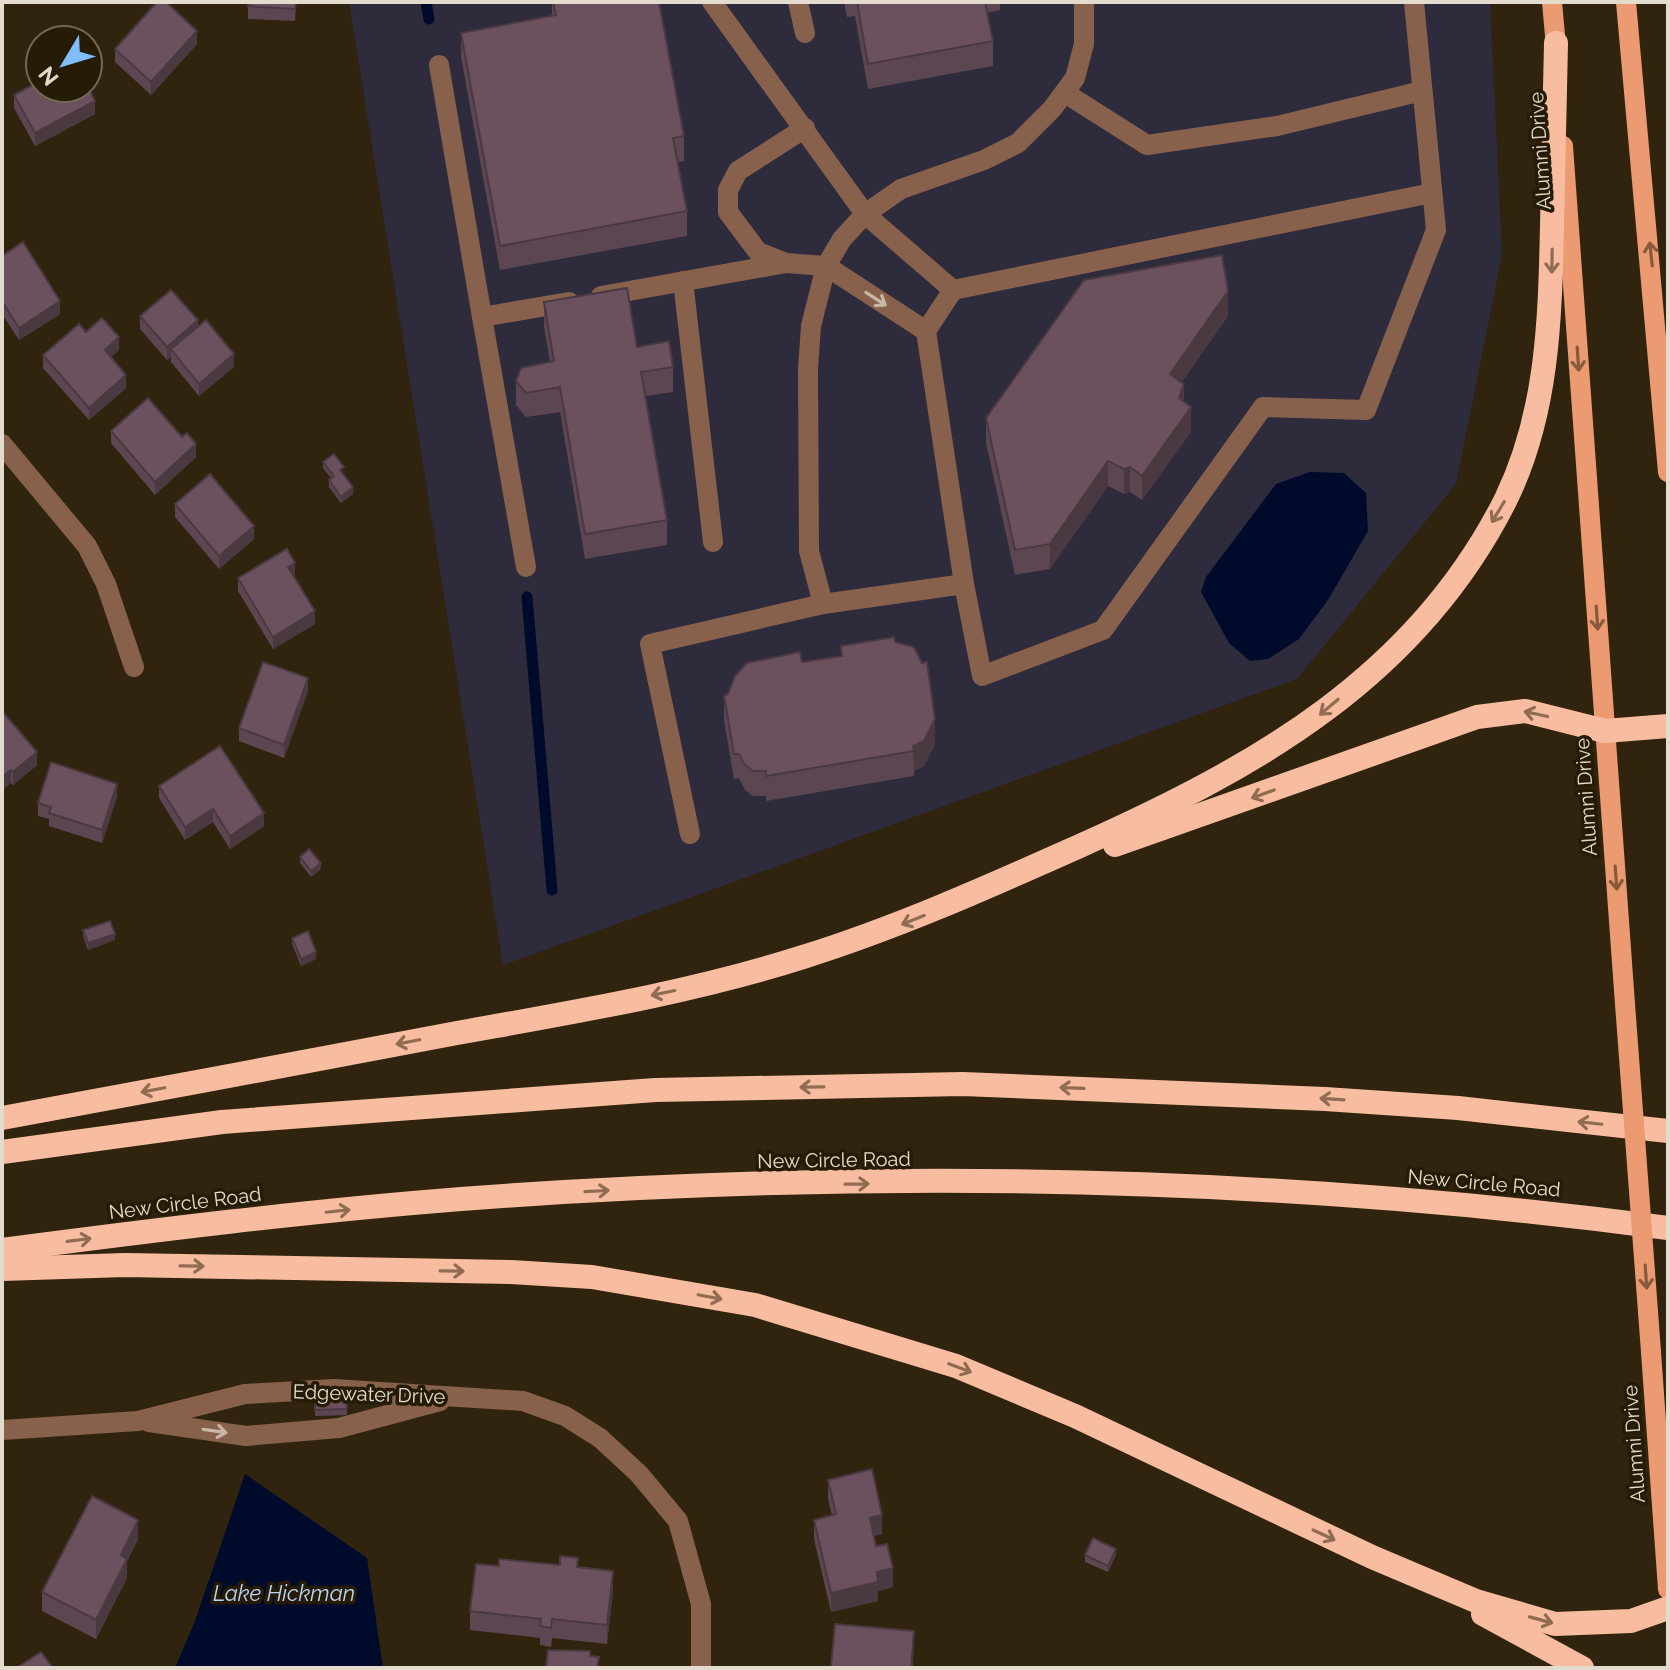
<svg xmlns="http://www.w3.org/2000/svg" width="1670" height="1670" font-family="Raleway,sans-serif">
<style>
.commercial{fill:#2e2b3c}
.water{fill:#000b2c}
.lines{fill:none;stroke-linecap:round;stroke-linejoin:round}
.stream{stroke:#000b2c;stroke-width:11}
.minor{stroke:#88614d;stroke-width:20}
.major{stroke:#eb9a71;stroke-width:20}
.highway{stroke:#f8bda0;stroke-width:24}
.major-bridge{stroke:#eb9a71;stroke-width:20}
.wall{fill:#5c4651}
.shaded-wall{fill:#4b3942}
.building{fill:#6b515e;stroke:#4b3942;stroke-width:2}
.oneway{stroke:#885a3b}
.oneway2{stroke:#8f6c52}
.oneway3{stroke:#c8b6a7}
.labels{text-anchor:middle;stroke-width:7;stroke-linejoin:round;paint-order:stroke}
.street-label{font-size:20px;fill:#e3dbce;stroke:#261b05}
.water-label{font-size:22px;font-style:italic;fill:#bcd4fb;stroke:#261b05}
</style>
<rect width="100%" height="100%" fill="#30240e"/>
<path class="commercial" d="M349 2H1490L1502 255 1456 484 1297 679 503 965Z"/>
<g class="water">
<path d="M1310 472 1344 473 1366 493 1368 531 1328 600 1299 639 1268 659 1250 661 1229 643 1201 592 1206 577 1276 484Z"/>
<path d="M245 1474 367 1558 383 1668H175L195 1621Z"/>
</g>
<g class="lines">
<g class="stream">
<path d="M426 2 429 19"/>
<path d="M527 597 552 890"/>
</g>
<g class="minor">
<path d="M712 2 865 214 953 290"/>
<path d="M798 2 805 33"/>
<path d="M1414 2 1436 230 1366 410 1263 407 1103 630 982 676 964 584 926 331 953 290 1432 193"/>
<path d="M439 65 482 317"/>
<path d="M1065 93 1147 145 1277 126 1422 91"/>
<path d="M805 128 738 171 728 190V212L758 252 786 263 826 266 926 331"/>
<path d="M683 281 713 542"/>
<path d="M601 296 786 263"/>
<path d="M2 444 87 546 106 584 134 667"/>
<path d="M526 567 482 317 569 302"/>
<path d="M964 584 823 604 809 551 808 369 811 326 826 266 842 239 865 214 901 189 984 160 1018 143 1052 109 1075 78 1084 44V2"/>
<path d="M690 834 650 644 823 604"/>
<path d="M149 1422 246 1436 339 1428 440 1401"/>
<path d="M2 1430 138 1421 245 1394 334 1389 523 1401 565 1416 600 1438 639 1474 678 1521 701 1604V1668"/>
</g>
<g class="major">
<path d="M1552 2 1557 58"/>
<path d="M1626 2 1668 472"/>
<path d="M1563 146 1625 1004"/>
<path d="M1651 1352 1668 1589"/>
</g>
<g class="highway">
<path d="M1115 845 1477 717 1525 711 1605 731 1668 726"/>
<path d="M2 1118C154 1090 305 1062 457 1033 573 1012 690 993 803 957 899 927 990 886 1082 845 1256 767 1417 677 1506 499 1548 413 1550 319 1552 226 1553 165 1555 104 1556 43"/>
<path d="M2 1152 222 1122 655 1090 963 1084 1325 1099 1458 1108 1668 1131"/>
<path d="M2 1250C155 1230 308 1211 461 1199 861 1169 1270 1175 1668 1228"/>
<path d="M2 1269 125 1265 511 1272 592 1277 755 1305 956 1366 1075 1416 1372 1557 1476 1601 1555 1624 1631 1621 1668 1608"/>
<path d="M1483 1614 1582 1668"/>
</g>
<path class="major-bridge" d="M1625 1004 1651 1352"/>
</g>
<g class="wall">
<path d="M248 2H296L295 21 248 19Z"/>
<path d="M552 2H600L684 136V161L678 162 687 211V236L500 270 461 57V33L552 16Z"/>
<path d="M844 2H1000V10L987 13 993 41V66L868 89 855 16 847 17Z"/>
<path d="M197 44 151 95 115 62V49Z"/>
<path d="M14 95 95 114 35 146 14 108Z"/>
<path d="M2 256 60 314 19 340 2 314Z"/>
<path d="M544 302 637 347 673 367V392L646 396 667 520V545L585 559 560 412 526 417 516 405V381L550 362 544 327Z"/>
<path d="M140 316 198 326 234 367 199 396 171 362V357L167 360 140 329Z"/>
<path d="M1228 316 1181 383 1184 402 1191 432 1142 500 1130 492 1124 494 1108 486 1050 569 1015 575 986 443V418Z"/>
<path d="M86 332 119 350 111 357 126 388 89 420 43 368V355Z"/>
<path d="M111 431 196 457 155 495 111 443Z"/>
<path d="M323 462 344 474H343L353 494 341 503 329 487V480L331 478 323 468Z"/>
<path d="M175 504 254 539 219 569 175 517Z"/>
<path d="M294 576 315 624 273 649 238 591V578L295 576Z"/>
<path d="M895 642 935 744 924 766 914 771V776L766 801V796H753L745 790 739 778 734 779 724 720V696L802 662 841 656V646Z"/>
<path d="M308 691 284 758 239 741V728Z"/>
<path d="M2 711 37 765 13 785 11 783 2 790Z"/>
<path d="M159 786 264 826 230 849 213 822 185 840 159 798Z"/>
<path d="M117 797 102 843 49 826V819L38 816V803Z"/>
<path d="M300 857 321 869 311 877 300 863Z"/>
<path d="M83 930 115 940 88 950 83 936Z"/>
<path d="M292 938 316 959 301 966 292 944Z"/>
<path d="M346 1394 347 1415 315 1416V1395Z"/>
<path d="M828 1480 882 1534 874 1536 876 1546 893 1587 878 1591V1601L831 1612 814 1539V1520L832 1515 828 1499Z"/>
<path d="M138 1539 127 1561V1578L96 1639 42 1611V1592Z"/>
<path d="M1085 1555H1116L1108 1572 1085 1562Z"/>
<path d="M499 1566 578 1567 613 1590 607 1644 552 1638 551 1647 540 1645V1638L470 1630V1611Z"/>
</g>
<g class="shaded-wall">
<path d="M197 31V44L151 95V82Z"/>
<path d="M95 101V114L35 146V133Z"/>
<path d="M1228 291V316L1170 399V374Z"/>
<path d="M60 301V314L19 340V328Z"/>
<path d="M198 320V333L171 349V357L167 360V347Z"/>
<path d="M119 337V350L105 363V350Z"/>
<path d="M234 354V367L199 396V384Z"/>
<path d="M126 375V388L89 420V408Z"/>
<path d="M1184 384V409L1179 398Z"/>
<path d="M1191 407V432L1142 500V476Z"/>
<path d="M196 444V457L155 495V482Z"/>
<path d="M1108 461V486L1050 569V544Z"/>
<path d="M1130 467V492L1124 494V469Z"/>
<path d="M353 487V494L341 503V497Z"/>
<path d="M254 526V539L219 569V556Z"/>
<path d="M295 563V576L288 579V567Z"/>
<path d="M315 611V624L273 649V637Z"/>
<path d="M308 678V691L284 758V745Z"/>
<path d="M935 719V744L924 766 914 771 913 746Z"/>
<path d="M37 752V765L13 785V772Z"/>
<path d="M11 770V783L2 790V777Z"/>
<path d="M117 784V797L102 843V830Z"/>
<path d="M213 809V822L185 840V827Z"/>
<path d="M264 813V826L230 849V836Z"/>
<path d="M321 863V869L311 877V871Z"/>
<path d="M115 934V940L88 950V943Z"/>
<path d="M316 952V959L301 966V959Z"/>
<path d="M882 1515V1534L870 1537V1518Z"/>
<path d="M138 1520V1539L127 1561V1578L96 1639V1620L121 1555Z"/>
<path d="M1116 1549V1555L1108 1572V1566Z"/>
<path d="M893 1568V1587L878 1591V1601L831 1612V1593L877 1572Z"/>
<path d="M613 1571V1590L607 1644V1625Z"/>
<path d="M914 1631 913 1668H911Z"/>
</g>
<g class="building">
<path d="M157 2H166L197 31 151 82 115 49Z"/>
<path d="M248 2H296L295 9 248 6Z"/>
<path d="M553 2H659L684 136 673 138 687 211 500 246 461 33 556 15Z"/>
<path d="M857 2H985L993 41 868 64Z"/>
<path d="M40 81V88L88 87 95 101 35 133 14 95Z"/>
<path d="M23 242 60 301 19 328 2 301V256Z"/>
<path d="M1222 255 1228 291 1170 374 1184 384 1179 398 1191 407 1142 476 1130 467 1124 469 1108 461 1050 544 1015 550 986 418 1084 280Z"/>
<path d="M627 288 637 347 669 341 673 367 641 372 667 520 585 534 560 387 526 393 516 381 521 368 554 361 544 302Z"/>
<path d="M171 290 198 320 167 347 140 316Z"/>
<path d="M102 318 119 337 105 350 126 375 89 408 43 355 79 324 86 332Z"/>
<path d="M206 320 234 354 199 384 171 349Z"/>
<path d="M148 398 182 437 187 433 196 444 155 482 111 431Z"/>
<path d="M334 454 344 467 340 470 353 487 341 497 329 480 334 476 323 462Z"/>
<path d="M210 474 254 526 219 556 175 504Z"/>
<path d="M287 549 295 563 288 567 315 611 273 637 238 578Z"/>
<path d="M894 637 895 642 914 647 922 663 927 662 935 719 924 741 913 746 914 751 766 776V771H753L745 765 739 754H734L724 696 728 694 735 676 747 663 800 652 802 662 842 656 841 646Z"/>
<path d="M263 662 308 678 284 745 239 728Z"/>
<path d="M2 711 37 752 13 772 11 770 2 777Z"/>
<path d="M220 746 264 813 230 836 213 809 185 827 159 786Z"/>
<path d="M51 762 117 784 102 830 49 813 51 807 38 803Z"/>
<path d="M309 849 321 863 311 871 300 857Z"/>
<path d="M110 921 115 934 88 943 83 930Z"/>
<path d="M308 931 316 952 301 959 292 938Z"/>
<path d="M346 1394 347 1409 315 1410V1395Z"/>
<path d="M872 1469 882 1515 870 1518 876 1546 887 1544 893 1568 877 1572 878 1582 831 1593 814 1520 836 1514 828 1480Z"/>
<path d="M92 1496 138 1520 121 1555 127 1559 96 1620 42 1592Z"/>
<path d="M1093 1538 1116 1549 1108 1566 1085 1555Z"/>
<path d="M560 1556 578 1558 577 1567 613 1571 607 1625 552 1619 551 1628 540 1626 541 1619 470 1611 476 1564 499 1566V1559L560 1565Z"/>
<path d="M835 1624 914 1631 911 1668H831Z"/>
<path d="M548 1650 590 1651V1656L599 1657 597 1668H546Z"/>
<path d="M41 1652 53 1668H16Z"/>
</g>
<defs><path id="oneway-shaft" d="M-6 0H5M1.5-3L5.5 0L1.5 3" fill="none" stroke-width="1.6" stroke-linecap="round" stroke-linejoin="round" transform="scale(2)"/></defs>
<g class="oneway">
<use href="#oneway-shaft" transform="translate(1651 254) rotate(-96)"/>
<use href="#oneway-shaft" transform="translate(1578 359) rotate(86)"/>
<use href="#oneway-shaft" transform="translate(1597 618) rotate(86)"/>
<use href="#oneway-shaft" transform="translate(1616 878) rotate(86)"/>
<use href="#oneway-shaft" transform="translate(1646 1277) rotate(86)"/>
</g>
<g class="oneway2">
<use href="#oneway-shaft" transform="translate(1552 261) rotate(91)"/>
<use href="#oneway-shaft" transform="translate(1498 512) rotate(121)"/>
<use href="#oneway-shaft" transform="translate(1329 707) rotate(140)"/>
<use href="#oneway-shaft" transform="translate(1536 714) rotate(-168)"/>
<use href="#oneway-shaft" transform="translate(1263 794) rotate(160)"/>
<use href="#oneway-shaft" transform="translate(913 920) rotate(158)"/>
<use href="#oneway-shaft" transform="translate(663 993) rotate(168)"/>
<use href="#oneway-shaft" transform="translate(408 1042) rotate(169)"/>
<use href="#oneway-shaft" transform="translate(812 1087) rotate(179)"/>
<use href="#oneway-shaft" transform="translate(1072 1088) rotate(-178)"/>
<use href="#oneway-shaft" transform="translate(153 1090) rotate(169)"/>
<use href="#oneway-shaft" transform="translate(1332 1099) rotate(-176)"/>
<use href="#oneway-shaft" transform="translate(1590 1123) rotate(-174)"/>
<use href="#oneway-shaft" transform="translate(857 1184) rotate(-1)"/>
<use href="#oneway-shaft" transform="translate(597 1191) rotate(-3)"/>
<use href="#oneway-shaft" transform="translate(338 1211) rotate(-6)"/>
<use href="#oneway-shaft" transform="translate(79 1240) rotate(-7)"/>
<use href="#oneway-shaft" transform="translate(192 1266) rotate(1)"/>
<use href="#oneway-shaft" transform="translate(452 1271) rotate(1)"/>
<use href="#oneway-shaft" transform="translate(710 1297) rotate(11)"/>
<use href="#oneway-shaft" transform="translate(960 1368) rotate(21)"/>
<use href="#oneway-shaft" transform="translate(1324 1535) rotate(25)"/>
<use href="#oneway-shaft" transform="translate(1541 1620) rotate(15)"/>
</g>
<g class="oneway3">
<use href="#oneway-shaft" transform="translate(876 299) rotate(33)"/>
<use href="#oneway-shaft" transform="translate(215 1431) rotate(8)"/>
</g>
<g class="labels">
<g class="street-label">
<text transform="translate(1540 151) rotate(-94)" y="7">Alumni Drive</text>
<text transform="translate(1586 797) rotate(-94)" y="7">Alumni Drive</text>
<text transform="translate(834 1160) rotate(-1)" y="7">New Circle Road</text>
<text transform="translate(1484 1183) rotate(5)" y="7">New Circle Road</text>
<text transform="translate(185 1203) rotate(-7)" y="7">New Circle Road</text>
<text transform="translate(369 1394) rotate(2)" y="7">Edgewater Drive</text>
<text transform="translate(1634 1444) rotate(-94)" y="7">Alumni Drive</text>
</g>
<g class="water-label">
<text x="284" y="1601">Lake Hickman</text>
</g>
</g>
<rect width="1670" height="1670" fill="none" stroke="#e3dbce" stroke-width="8"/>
<g transform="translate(64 64) rotate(232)"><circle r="38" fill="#261b05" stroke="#726855" stroke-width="2"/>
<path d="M0-6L14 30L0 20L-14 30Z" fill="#7fbdfa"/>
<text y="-12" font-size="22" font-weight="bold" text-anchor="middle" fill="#e3dbce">N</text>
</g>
</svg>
